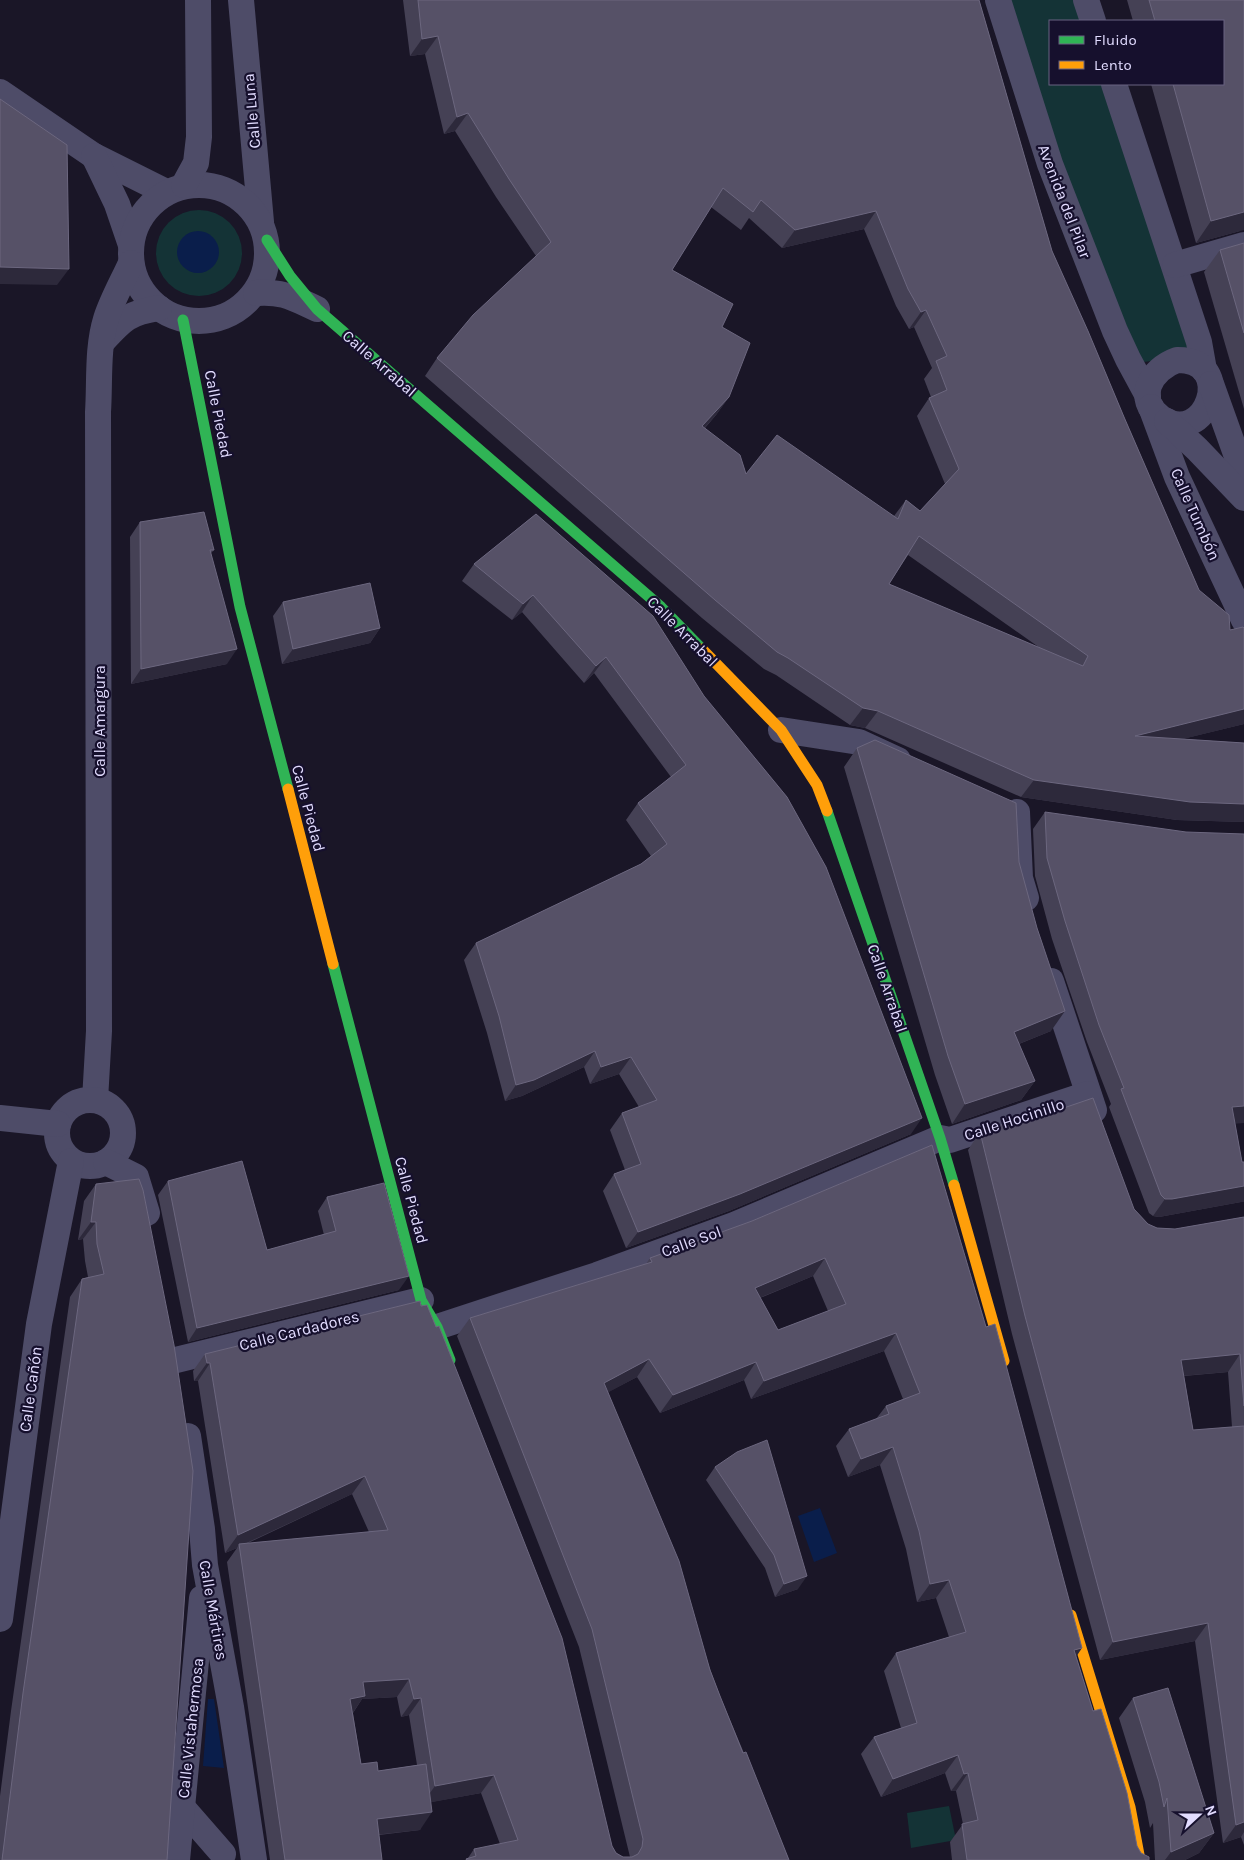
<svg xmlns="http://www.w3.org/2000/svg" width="1244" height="1860" font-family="Karla,sans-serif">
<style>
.green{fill:#143336}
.water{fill:#0a1e4b}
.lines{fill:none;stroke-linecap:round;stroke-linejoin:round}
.street{stroke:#4e4c68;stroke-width:26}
.fast{stroke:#30b455;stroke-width:11}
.slow{stroke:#ff9f0a;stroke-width:11}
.wall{fill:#454155;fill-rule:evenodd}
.shaded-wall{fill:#2d293b}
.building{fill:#565167;stroke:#6c677f;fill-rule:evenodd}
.labels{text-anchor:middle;stroke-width:4.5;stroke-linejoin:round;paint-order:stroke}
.street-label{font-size:16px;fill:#e2dcff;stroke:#16102d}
</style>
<rect width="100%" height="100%" fill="#1a1627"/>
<g class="green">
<path d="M1009 0H1079L1085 21H1050V84H1105L1190 346C1176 355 1158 361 1142 362L1068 189Z"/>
<circle cx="199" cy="253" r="43"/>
<path d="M949 1806 956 1840 911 1848 907 1813Z"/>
</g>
<g class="water">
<circle cx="198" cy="252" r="21"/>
<path d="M820 1508 837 1553 814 1562 798 1516Z"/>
<path d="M208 1699H214L224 1768 203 1766Z"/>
</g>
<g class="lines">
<g class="street">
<path d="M241 0 261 222"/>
<path d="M998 0 1050 164 1115 331 1128 359 1148 396"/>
<path d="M1086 0 1093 21"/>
<path d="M1114 84 1199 342 1204 370"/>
<path d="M0 92 94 156 166 192"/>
<path d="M94 156 117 204 131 245"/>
<circle cx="199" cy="253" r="68"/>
<path d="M184 185 196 163 199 137 198 0"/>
<path d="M1175 265 1244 245"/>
<path d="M256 293C283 291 293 298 317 309"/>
<path d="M102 342C123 319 128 313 159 308"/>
<path d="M1177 360C1238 359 1206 449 1161 418 1134 399 1151 369 1177 360Z"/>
<path d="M1211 384 1244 476"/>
<path d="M1151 407 1177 477 1244 620"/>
<path d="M1167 421 1197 449 1244 498"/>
<path d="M781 730 859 742 898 760"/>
<path d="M1017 812 1020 878 1026 898"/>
<path d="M1051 981 1094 1110"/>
<path d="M95 1100 99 1031 98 412C100 382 97 348 106 319 112 300 123 281 131 263"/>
<circle cx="90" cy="1133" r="33"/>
<path d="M0 1118 58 1124"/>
<path d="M106 1162 136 1177 147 1213"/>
<path d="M437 1327 597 1275 734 1225 940 1138 950 1140 1088 1094"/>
<path d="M176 1360 421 1300"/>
<path d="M188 1436 202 1529 205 1565 231 1707 254 1860"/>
<path d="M0 1619 39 1324 71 1161"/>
<path d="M182 1807 223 1854"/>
<path d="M177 1860 202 1598"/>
</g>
<g class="fast">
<path d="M267 240 290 276 317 309 661 607 702 649"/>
<path d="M183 320 240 607 288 789"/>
<path d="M827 811 940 1138 954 1185"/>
<path d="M333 964 421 1300 437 1327 450 1360"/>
</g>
<g class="slow">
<path d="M702 649 781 730 817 785 827 811"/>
<path d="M288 789 333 964"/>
<path d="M954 1185 1004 1361"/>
<path d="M1071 1615 1130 1807 1140 1860"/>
</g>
</g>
<g class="wall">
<path d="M403 0H979L1052 251 1199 590 1230 630 1244 724 1182 739 1244 743V822L1177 820 1021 797 865 728 850 725 776 675 764 669 702 618 425 376 437 358 536 256 496 197 455 131 444 134 425 54 410 56ZM711 207 741 230 749 218 782 248 864 229 896 306 909 329 914 327 932 368 924 379 931 397 929 398 917 416 945 484 920 511 906 500 894 516 746 474 705 428 716 415 729 397 722 327 672 270ZM908 555 1040 648 889 584Z"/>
<path d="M1127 0H1244L1240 231 1196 243 1151 84H1223V21H1133Z"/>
<path d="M1244 243V409L1204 272 1220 250Z"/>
<path d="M536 514 911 1134 729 1211 626 1248 603 1191 614 1174 625 1170 610 1130 622 1113 639 1107 619 1074 590 1084 584 1067 522 1096 505 1101 487 1033 464 960 476 943 641 864 651 856 626 820 638 803 671 777 594 673 584 683 522 612 512 620 462 581 474 564Z"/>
<path d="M140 522 214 550 211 553 227 664 131 684 130 537Z"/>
<path d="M283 602 380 628 370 643 282 664 273 616Z"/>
<path d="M857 748 1019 862 1051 1031 1019 1044 1035 1081 1021 1100 952 1124 935 1075 844 767Z"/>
<path d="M1045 812 1235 1124 1242 1162H1244V1202H1241L1159 1217 1153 1216 1149 1213 1109 1107 1111 1104 1087 1042 1052 939 1035 876 1033 829Z"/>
<path d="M1046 1114 1148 1224 1157 1228 1175 1229 1244 1217V1845L1241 1837 1223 1843 1195 1641 1100 1660 1012 1334 968 1150 980 1132ZM1228 1372 1232 1427 1193 1430 1184 1376Z"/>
<path d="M932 1145 1076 1657 1137 1846 1141 1853 1149 1860H952L950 1842 963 1824 956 1791H951L945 1773 881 1797 861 1754 874 1737 901 1728 884 1671 896 1653 949 1637 936 1598 917 1602 906 1549 880 1465 848 1477 836 1446 849 1429 876 1419 886 1406 903 1399 884 1351 751 1399 744 1380 660 1413 637 1377 608 1392 720 1696 789 1860H465L466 1859 468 1858 474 1849 500 1844 481 1793 431 1802 420 1830 379 1835 382 1860H270L227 1562 237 1548 225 1553 198 1381H194L193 1371 205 1354 420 1301 612 1846 616 1853 623 1857H630L579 1647 457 1336 470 1318 646 1264 650 1258 752 1221ZM813 1276 828 1311 778 1330 760 1298ZM352 1494 369 1532 246 1544ZM397 1697 401 1717 409 1715 417 1765 378 1771 361 1764 353 1713 362 1699Z"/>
<path d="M168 1181 267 1250 324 1235 318 1211 327 1197 399 1290 188 1342 158 1195Z"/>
<path d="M96 1184 167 1860H0V1796L11 1711 70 1297 82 1279 88 1277 85 1261 83 1239 78 1240 84 1201Z"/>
<path d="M715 1467 798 1589 775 1597 765 1568 706 1480Z"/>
<path d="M1133 1698 1214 1833 1199 1853 1185 1860H1155L1153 1823 1150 1828 1145 1802 1119 1718Z"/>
</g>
<g class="shaded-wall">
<path d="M438 36 425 54 410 56 422 39Z"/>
<path d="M468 113 455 131 444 134 457 117Z"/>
<path d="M876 211 864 229 782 248 795 230Z"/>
<path d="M1244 212V230L1240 231 1196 243 1211 221Z"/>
<path d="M0 267 69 269 57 285 0 284Z"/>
<path d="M926 310 914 327 909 329 921 312Z"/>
<path d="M729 397 716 415 690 444 702 426Z"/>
<path d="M533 595 522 612 512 620 523 604Z"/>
<path d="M380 628 370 643 282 664 293 649Z"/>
<path d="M237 649 227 664 131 684 141 669Z"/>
<path d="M606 657 594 673 584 683 596 666Z"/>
<path d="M863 708 878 711 865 728 850 725Z"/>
<path d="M1244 709V724L1122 754 1135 736Z"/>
<path d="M1034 780 1244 804V822L1177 820 1021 797Z"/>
<path d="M1065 1011 1051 1031 1001 1051 1014 1032Z"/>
<path d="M595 1051 584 1067 522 1096 505 1101 516 1085Z"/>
<path d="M631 1057 619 1074 590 1084 601 1067Z"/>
<path d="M1035 1081 1021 1100 952 1124 965 1104Z"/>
<path d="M1244 1106V1123L1220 1125 1232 1107Z"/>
<path d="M922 1118 911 1134 729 1211 626 1248 638 1232Z"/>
<path d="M1244 1186V1202H1241L1159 1217 1153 1216 1165 1199Z"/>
<path d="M91 1222H96L83 1239 78 1240Z"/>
<path d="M825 1258 813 1276 742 1305 755 1288Z"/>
<path d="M409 1276 399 1290 188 1342 197 1328Z"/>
<path d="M896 1333 884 1351 751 1399 764 1381Z"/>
<path d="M1240 1354 1228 1372 1169 1377 1181 1360Z"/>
<path d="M649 1359 637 1377 592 1401 604 1383Z"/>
<path d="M756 1362 744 1380 660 1413 673 1395Z"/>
<path d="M207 1363H210L198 1381H194Z"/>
<path d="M893 1447 880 1465 848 1477 861 1459Z"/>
<path d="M365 1476 352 1494 240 1546 239 1544 237 1548 225 1553 238 1535Z"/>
<path d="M807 1576 798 1589 775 1597 784 1584Z"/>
<path d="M949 1580 936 1598 917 1602 930 1584Z"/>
<path d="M1208 1623 1195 1641 1100 1660 1113 1642Z"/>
<path d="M1082 1648 1070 1666 1074 1650Z"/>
<path d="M409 1679 397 1697 362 1699 352 1714 350 1699 363 1682Z"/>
<path d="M421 1698 409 1715 401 1717 414 1699Z"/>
<path d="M958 1755 945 1773 881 1797 893 1779Z"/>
<path d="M968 1773 956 1791H951L964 1774Z"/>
<path d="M494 1775 481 1793 422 1804 435 1786Z"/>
<path d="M432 1812 420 1830 365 1836 377 1819Z"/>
<path d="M1244 1822V1832L1241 1837 1223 1843 1236 1825Z"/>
<path d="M1214 1833 1199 1853 1185 1860H1165L1171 1852Z"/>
</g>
<g class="building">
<path d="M418 0H979L1052 251 1088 331 1124 417 1199 590 1229 615 1230 630 1243 627 1244 628V709L1135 736 1244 743V804L1190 802 1034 780 878 711 863 708 788 658 777 652 715 600 437 358 473 315 551 242 509 179 468 113 457 117 438 36 422 39ZM723 188 753 212 761 200 795 230 876 211 908 289 921 312 926 310 947 356 936 361 947 390 929 398 959 469 920 511 906 500 898 519 777 435 746 474 740 455 702 426 729 397 750 343 722 327 733 304 672 270ZM919 536 1088 656 1083 666 889 584Z"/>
<path d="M1149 0H1244V212L1211 221 1173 84H1223V21H1155Z"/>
<path d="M0 99 67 145 69 269 0 267Z"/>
<path d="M1244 243V333L1220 250Z"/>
<path d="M204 512 214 550H210L237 649 141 669 140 522Z"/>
<path d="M536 514 653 616 704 696 787 797 826 867 922 1118 740 1194 638 1232 614 1174 641 1164 622 1113 657 1100 631 1057 601 1067 595 1051 534 1080 516 1085 499 1016 476 943 641 864 667 844 638 803 686 765 606 657 596 666 533 595 523 604 474 564Z"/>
<path d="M370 583 380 628 293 649 283 602Z"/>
<path d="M875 740 1016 803 1019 862 1037 928 1065 1011 1014 1032 1035 1081 965 1104 948 1056 857 748Z"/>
<path d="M1045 812 1186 832 1244 834V1106L1232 1107 1242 1162H1244V1186L1172 1199H1165L1161 1195 1121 1089 1124 1088 1099 1025 1065 921 1047 858Z"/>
<path d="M1093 1098 1134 1209 1148 1224 1157 1228 1175 1229 1244 1217V1406L1240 1354 1181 1360 1193 1430 1244 1426V1822L1236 1825 1208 1623 1113 1642 1025 1316 980 1132 1044 1111 1046 1114Z"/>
<path d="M932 1145 986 1327 995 1324 1006 1365 1082 1648 1074 1650 1093 1711 1101 1709 1127 1793 1137 1846 1141 1853 1149 1857V1860H967L962 1824 978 1820 968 1773 964 1774 958 1755 893 1779 874 1737 917 1723 896 1653 966 1632 949 1580 930 1584 919 1531 893 1447 861 1459 849 1429 889 1414 886 1406 920 1393 896 1333 764 1381 756 1362 673 1395 649 1359 604 1383 679 1561 710 1670 720 1696 743 1753 746 1752 789 1860H467L466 1859 476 1856 474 1849 518 1840 494 1775 435 1786 421 1698 414 1699 409 1679 363 1682 365 1696 350 1699 361 1764 377 1762 378 1771 426 1764 432 1812 377 1819 382 1860H285L239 1544 388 1530 365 1476 238 1535 210 1363H207L205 1354 420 1301 421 1306 427 1305 436 1327 439 1326 562 1638 612 1846 616 1853 623 1857H632L638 1854 642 1847 643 1839 592 1629 470 1318 652 1262 650 1258 752 1221ZM825 1258 846 1304 778 1330 755 1288Z"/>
<path d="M242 1161 267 1250 336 1231 327 1197 384 1183 409 1276 197 1328 168 1181Z"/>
<path d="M139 1179 143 1190 174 1345 193 1471 167 1860H2L23 1693 82 1279 104 1274 97 1244 96 1222H91L96 1184Z"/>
<path d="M767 1440 807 1576 784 1584 774 1555 715 1467 737 1452Z"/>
<path d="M1168 1688 1214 1833 1171 1852 1167 1798 1164 1807 1159 1782 1133 1698Z"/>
</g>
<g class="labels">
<g class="street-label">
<text transform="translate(251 111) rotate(-95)" y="6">Calle Luna</text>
<text transform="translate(1065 201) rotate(69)" y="6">Avenida del Pilar</text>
<text transform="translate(380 363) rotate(41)" y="6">Calle Arrabal</text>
<text transform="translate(219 414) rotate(79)" y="6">Calle Piedad</text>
<text transform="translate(1196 514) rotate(66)" y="6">Calle Tumbón</text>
<text transform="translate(683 631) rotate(45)" y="6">Calle Arrabal</text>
<text transform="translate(99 721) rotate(-90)" y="6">Calle Amargura</text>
<text transform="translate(309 808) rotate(75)" y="6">Calle Piedad</text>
<text transform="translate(888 988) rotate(71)" y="6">Calle Arrabal</text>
<text transform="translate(1014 1119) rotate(-18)" y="6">Calle Hocinillo</text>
<text transform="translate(412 1200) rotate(75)" y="6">Calle Piedad</text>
<text transform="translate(691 1241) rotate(-20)" y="6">Calle Sol</text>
<text transform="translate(299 1330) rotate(-14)" y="6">Calle Cardadores</text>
<text transform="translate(30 1389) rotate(-82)" y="6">Calle Cañón</text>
<text transform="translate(214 1610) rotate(80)" y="6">Calle Mártires</text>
<text transform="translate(190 1728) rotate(-84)" y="6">Calle Vistahermosa</text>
</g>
</g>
<rect x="1049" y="20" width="175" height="65" fill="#16102d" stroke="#686281"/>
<rect x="1059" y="36" width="25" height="8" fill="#30b455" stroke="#686281"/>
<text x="1094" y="45" font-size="15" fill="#e2dcff">Fluido</text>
<rect x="1059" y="61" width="25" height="8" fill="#ff9f0a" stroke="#686281"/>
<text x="1094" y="70" font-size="15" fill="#e2dcff">Lento</text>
<g transform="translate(1199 1815) rotate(69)" stroke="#16102d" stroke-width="4" paint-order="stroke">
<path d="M0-4L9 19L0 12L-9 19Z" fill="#e2dcff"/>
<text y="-8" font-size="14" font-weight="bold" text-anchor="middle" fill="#e2dcff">N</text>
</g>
</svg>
